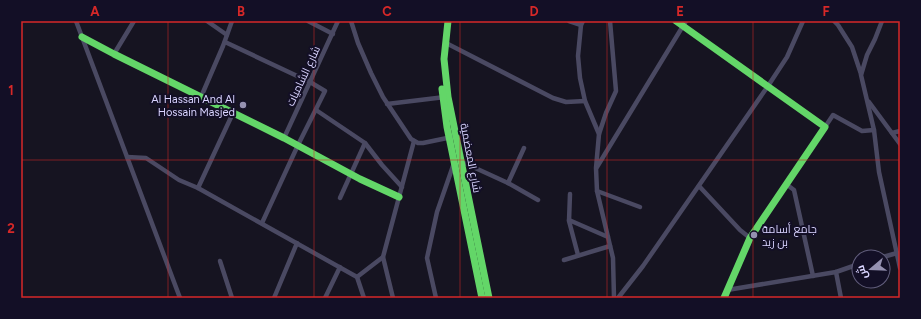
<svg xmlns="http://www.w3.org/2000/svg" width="921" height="319" font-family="Figtree,Cairo,sans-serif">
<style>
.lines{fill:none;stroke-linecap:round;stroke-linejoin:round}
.street{stroke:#4a4962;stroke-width:4.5}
.fast{stroke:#63d668;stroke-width:7}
.grid{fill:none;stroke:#d62828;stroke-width:1;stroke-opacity:0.55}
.poi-dot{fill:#9591b1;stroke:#130f26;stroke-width:1.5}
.labels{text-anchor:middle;stroke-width:4;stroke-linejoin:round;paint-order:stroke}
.street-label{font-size:11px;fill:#d9d4ff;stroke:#130f26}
.poi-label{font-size:11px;fill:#d9d4ff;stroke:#130f26;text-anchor:end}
.neatline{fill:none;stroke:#d62828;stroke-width:1.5}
.grid-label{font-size:13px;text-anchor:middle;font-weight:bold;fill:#d62828}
</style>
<rect width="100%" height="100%" fill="#161421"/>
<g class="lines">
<g class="street">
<path d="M76 21 180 298"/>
<path d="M207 21 227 35"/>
<path d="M308 21 333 34"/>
<path d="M351 21 358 43 371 73 383 97 411 139 418 143H423L452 137"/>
<path d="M569 21 581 25"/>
<path d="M583 21 581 25 578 56 580 78 585 101 599 134 596 168 597 191 613 258 614 298"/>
<path d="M834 21 838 25 852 47 861 74"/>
<path d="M882 21 875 39 867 55 861 75 874 130 879 172 900 268"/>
<path d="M225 42 310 82 325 91 298 145 262 223"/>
<path d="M446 43 553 98 566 102 585 101"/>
<path d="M114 54 134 21"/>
<path d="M201 97 223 46 232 21"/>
<path d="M869 102 900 144"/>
<path d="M387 104 445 97"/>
<path d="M316 110 365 143 382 165 402 187"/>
<path d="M825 127 833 115 862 131 874 130"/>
<path d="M892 133 900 131"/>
<path d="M599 134 606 113 616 91 610 21"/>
<path d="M284 138 338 21"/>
<path d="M127 157 146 158 179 180 198 188 357 277 364 298"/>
<path d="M460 161 508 183 538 200"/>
<path d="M597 167 686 21"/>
<path d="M508 183 524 148"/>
<path d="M786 184 794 190 813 276"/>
<path d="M699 186 740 230 750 238"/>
<path d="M198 188 233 113"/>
<path d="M597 191 640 207"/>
<path d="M570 194 569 221 578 255"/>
<path d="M340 198 365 143"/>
<path d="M569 220 608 237"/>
<path d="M383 257 393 298"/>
<path d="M883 257 897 253"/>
<path d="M564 260 610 246"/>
<path d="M220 261 232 298"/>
<path d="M357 277 383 257 414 141"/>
<path d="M727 290 836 272"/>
<path d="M274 298 297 243"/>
<path d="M325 298 340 267"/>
<path d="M436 298 427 258 437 212 454 163"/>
<path d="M618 298 643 266 768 86 787 57 803 21"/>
<path d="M841 298 836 272 859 264"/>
</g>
<g class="fast">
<path d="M448 21 444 59 448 97 489 298"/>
<path d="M676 21 825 127 750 238 724 298"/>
<path d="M82 37 114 54 284 138 360 179 399 197"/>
<path d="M442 89 447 127 482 298"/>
</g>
</g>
<path class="grid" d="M168 21V298M314 21V298M460 21V298M607 21V298M753 21V298M21 160H900"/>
<g class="poi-dot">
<circle cx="243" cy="105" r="4"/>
<circle cx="754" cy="235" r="4"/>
</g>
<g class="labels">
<g class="street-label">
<text transform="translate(303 76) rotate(-65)" y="4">شارع الشاميات</text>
<text transform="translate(471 158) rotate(79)" y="4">شارع المعضمية</text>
</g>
<g class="poi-label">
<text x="235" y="103">Al Hassan And Al<tspan x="235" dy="13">Hossain Masjed</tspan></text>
<text x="762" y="233" text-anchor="start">جامع أسامة<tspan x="762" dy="13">بن زيد</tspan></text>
</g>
</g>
<rect width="921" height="319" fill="none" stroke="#130f26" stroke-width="44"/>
<g transform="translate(871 269) rotate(251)"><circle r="19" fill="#130f26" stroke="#625e7d"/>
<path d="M0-3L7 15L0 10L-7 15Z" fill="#9591b1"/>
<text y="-6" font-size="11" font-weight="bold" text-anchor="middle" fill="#d9d4ff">ش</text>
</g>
<rect x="22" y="22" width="877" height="275" class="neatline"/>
<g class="grid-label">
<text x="95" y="16">A</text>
<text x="241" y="16">B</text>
<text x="387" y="16">C</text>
<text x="534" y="16">D</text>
<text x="680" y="16">E</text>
<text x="826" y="16">F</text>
<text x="11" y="95">1</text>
<text x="11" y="233">2</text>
</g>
</svg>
